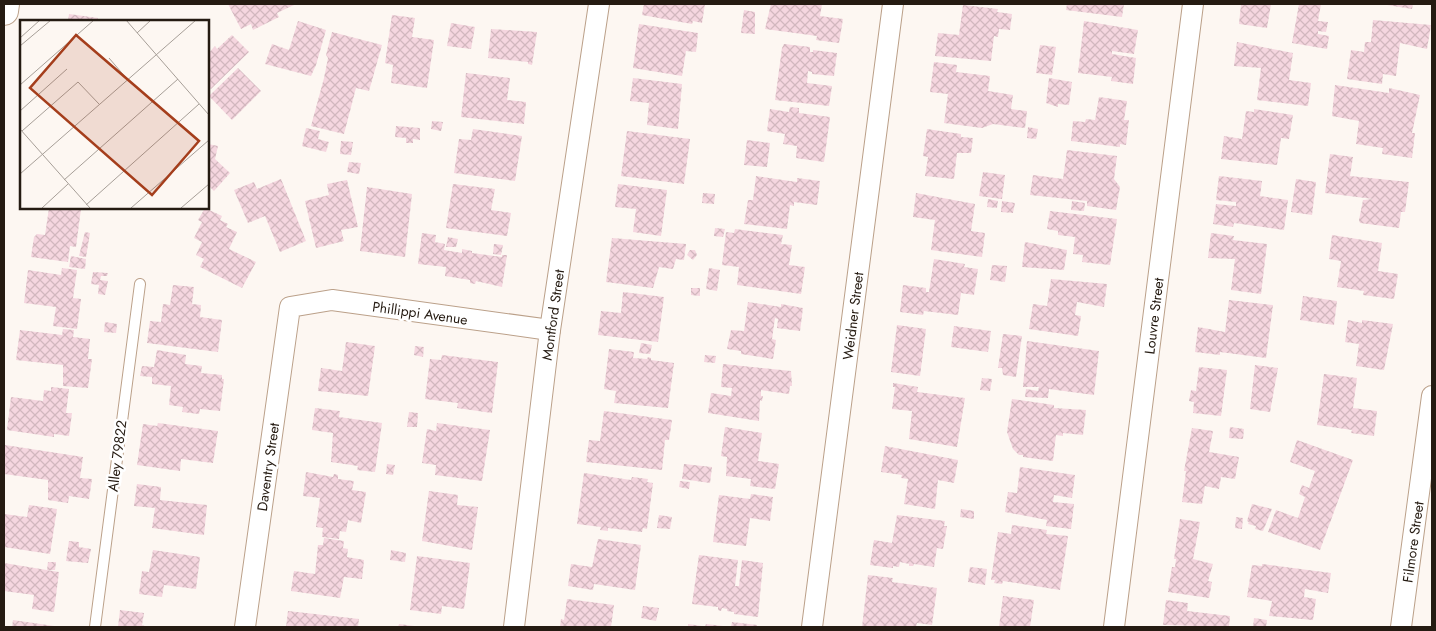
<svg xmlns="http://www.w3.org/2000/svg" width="1436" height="631" font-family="Jost,sans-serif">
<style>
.building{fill:url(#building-cross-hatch)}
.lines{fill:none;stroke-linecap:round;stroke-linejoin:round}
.lane-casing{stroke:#bba089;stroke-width:12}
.street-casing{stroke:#bba089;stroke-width:22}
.secondary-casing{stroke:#bba089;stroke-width:30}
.lane{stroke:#fff;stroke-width:10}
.street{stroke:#fff;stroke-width:20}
.secondary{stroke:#fff;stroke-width:28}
.labels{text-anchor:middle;stroke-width:5;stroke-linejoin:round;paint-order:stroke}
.street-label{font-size:14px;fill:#251b12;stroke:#fff}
.inset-road{fill:none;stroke:#a79f98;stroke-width:1}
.view{fill:#a53e1c;fill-opacity:0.15;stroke:#a53e1c;stroke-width:2.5}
.inset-edge{fill:none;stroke:#251b12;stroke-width:2.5}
</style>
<defs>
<pattern id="building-cross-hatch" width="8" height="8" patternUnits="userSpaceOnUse" patternTransform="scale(1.25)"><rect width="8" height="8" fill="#f5d6df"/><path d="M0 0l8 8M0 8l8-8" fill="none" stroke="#d2b7be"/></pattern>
</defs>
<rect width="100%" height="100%" fill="#fdf7f2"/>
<g class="building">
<path d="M228 4H296L277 13 279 17 253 30 251 24 241 29Z"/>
<path d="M644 4H705L702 23 693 21 692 24 642 15Z"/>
<path d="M771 4H822L820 16 843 19 839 43 816 40 817 36 765 29Z"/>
<path d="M1067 4H1124L1122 17 1066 10Z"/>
<path d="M1241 4H1271L1267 28 1239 24Z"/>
<path d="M1299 4H1321L1318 21 1328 22 1326 32 1318 31V34L1329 36 1327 49 1292 43Z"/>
<path d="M1381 4H1413L1412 9Z"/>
<path d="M963 5 998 9 997 12 1012 14 1010 30 999 29 998 37 994 36 991 61 935 56 938 33 959 35Z"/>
<path d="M744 10 755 12V34L741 33Z"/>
<path d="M69 14 98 18 97 21H68Z"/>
<path d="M392 15 415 18 412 37 434 40 427 88 391 83 393 65 385 63Z"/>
<path d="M1373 20 1431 25 1427 49 1400 43 1396 76 1383 74 1382 84 1347 79 1351 50 1364 52 1365 42H1371Z"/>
<path d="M298 21 326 30 316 65 311 76 265 64 272 44 289 50Z"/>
<path d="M1084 21 1138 30 1134 54 1112 51V54L1136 58 1133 84 1111 81 1112 77 1078 73Z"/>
<path d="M451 23 475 27 471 49 447 46Z"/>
<path d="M639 24 698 33 696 52 686 51 682 76 633 68Z"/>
<path d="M491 29 537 32 532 65 528 64V62L488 58Z"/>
<path d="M332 32 382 45 369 91 356 88 344 134 311 126 324 78 328 58 326 55Z"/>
<path d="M232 35 249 52 211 89 208 86V54L215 46 217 49Z"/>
<path d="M1237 42 1293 53 1289 80 1311 83 1308 106 1257 100 1261 68 1234 66Z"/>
<path d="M784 44 810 47V52H813V50L837 53 834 76 812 74V72L808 71 807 83 832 86 829 106 775 100 782 48Z"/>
<path d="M1040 45 1056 47 1052 75 1036 73Z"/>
<path d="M934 62 957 65 956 72 990 76 988 91 1013 95 1011 109 1027 111 1025 128 993 124 982 128 944 123 948 94 930 92Z"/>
<path d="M238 68 261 91 232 120 209 96Z"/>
<path d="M466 73 510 78 507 100 526 102 524 124 461 117Z"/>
<path d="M633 78 682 84 678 129 647 125 649 103 630 101Z"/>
<path d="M1049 78 1072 82 1069 105 1058 104V107L1046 103Z"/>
<path d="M1335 85 1389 93V88L1420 95 1412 133H1415L1412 158 1382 154 1383 148 1356 144 1359 121 1332 116Z"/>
<path d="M1099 97 1127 101 1124 120H1129L1126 145 1120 144V147L1071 141 1073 121 1085 122 1086 119 1095 120Z"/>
<path d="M790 107 799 108V113L830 117 824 162 796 158 797 146 783 144 785 134 767 131 770 109 789 112Z"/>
<path d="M1254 109 1293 115 1289 139 1281 138 1277 165 1221 159 1224 136 1242 139 1246 111 1254 112Z"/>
<path d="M432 121 443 122 441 131 431 129Z"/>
<path d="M396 126 420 128V140L413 139V143H406V138L395 137Z"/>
<path d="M1028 127 1038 129 1036 139 1027 138Z"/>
<path d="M306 128 320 131 318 139 329 142 326 152 302 146Z"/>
<path d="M473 129 522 136 515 181 454 173 459 139 471 140Z"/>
<path d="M927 129 961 134V137L973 138 971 153H957L954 179 925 176 928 157 923 156Z"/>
<path d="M627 131 690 139 684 184 621 176Z"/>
<path d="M747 140 770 143 767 167 744 165Z"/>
<path d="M341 141 353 142 351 155 340 154Z"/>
<path d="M208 144 218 146 215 159 230 173 214 191 208 185Z"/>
<path d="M1067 150 1117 156 1114 179 1120 187 1116 210 1087 206V201L1030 195 1033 175 1063 179Z"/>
<path d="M1330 154 1353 157 1350 176 1409 182 1405 212H1401L1399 228 1360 223 1359 220 1363 200 1373 199 1325 193Z"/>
<path d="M349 162 361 163 359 174 347 172Z"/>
<path d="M983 172 1005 175 1002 199 979 196Z"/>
<path d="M756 176 797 182V178L820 181 817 205 794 202V206L790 205 787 229 744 224 748 200H753Z"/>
<path d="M1219 176 1262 181 1260 196 1288 200 1284 230 1234 223 1233 227 1213 224 1216 204 1236 206V202L1216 200Z"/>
<path d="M281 179 306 241 280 252 265 216 248 223 234 190 254 182 257 189Z"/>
<path d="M1296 179 1316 182 1312 215 1291 212Z"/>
<path d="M347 180 358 227 341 230 344 241 316 248 305 201 329 195 327 184Z"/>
<path d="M453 184 495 189 491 210 511 213 507 236 446 228Z"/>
<path d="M618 184 667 190 661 236 633 232 636 209 615 207Z"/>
<path d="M367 187 412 194 405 257 360 251Z"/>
<path d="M703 193 715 194 714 204 702 203Z"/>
<path d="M916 193 975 204 971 231 985 233 982 257 931 250 935 220 913 217Z"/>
<path d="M988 199 998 201 997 208 987 207Z"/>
<path d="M1002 201 1015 203 1013 213 1001 212Z"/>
<path d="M1072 201 1085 203 1084 211 1071 210Z"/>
<path d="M49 208 81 209 76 247 70 246 68 262 31 257 34 237 37 234 45 235Z"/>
<path d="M205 208 222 216 220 220 228 224 226 227 237 232 229 249 256 262 242 288 200 267 204 259 196 255 202 242 194 238 202 222 198 220Z"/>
<path d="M1050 211 1117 219 1110 265 1082 262 1083 255 1073 254 1075 237 1058 235V231L1047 229Z"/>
<path d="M715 228 725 229 723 237 714 236Z"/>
<path d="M735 229 783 235 781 244 792 245 789 265 805 267 801 294 737 285 739 267 722 265 726 232 734 233Z"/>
<path d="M85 232 90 233 86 257 79 256Z"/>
<path d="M422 233 436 235 435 242 445 244 444 250 462 253V249L472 251V253L502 257V255H507L502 287 476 281 475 284 470 283V280L445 276 446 267 418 264Z"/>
<path d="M1211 233 1234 236 1233 240 1267 244 1261 294 1231 290 1235 259 1208 258Z"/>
<path d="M1332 235 1382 243 1378 271 1398 274 1394 299 1363 295 1364 291 1337 287 1341 261 1329 259Z"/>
<path d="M448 237 458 239 456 247H446Z"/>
<path d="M612 238 686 244 684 260 676 259 673 269 659 267 653 288 606 282Z"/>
<path d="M1025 242 1067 250 1064 270 1022 267Z"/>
<path d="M494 244 503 245 501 255 493 254Z"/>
<path d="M690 250H695L697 255 693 260 687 255Z"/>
<path d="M71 256 86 259 85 269 69 267Z"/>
<path d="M934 259 965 264 964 267 978 269 974 295 961 293 958 315 924 311 923 315 900 312 903 285 926 288V292H929Z"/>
<path d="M992 265 1007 266 1005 282 990 280Z"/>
<path d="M62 268 77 270 73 298 81 299 77 329 53 326 56 307 24 303 28 270 61 275Z"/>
<path d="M709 268 720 270 717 291 706 289Z"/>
<path d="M93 272 108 273 107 276H101L100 280 108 281 105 295 98 294 99 285 91 284Z"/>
<path d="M1051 279 1107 284 1104 307 1077 302 1075 315 1081 316 1078 336 1029 329 1033 304 1047 306Z"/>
<path d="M173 285 194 287 192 304 201 305 200 317 222 320 218 352 147 343 150 321 161 322 163 304 170 305Z"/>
<path d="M691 288H700V296L691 295Z"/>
<path d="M623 292 664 297 658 342 598 335 601 311 621 313Z"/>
<path d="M1303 296 1337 301 1334 325 1300 320Z"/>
<path d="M1229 300 1273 305 1266 358 1220 352V355L1195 352 1198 327 1225 332Z"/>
<path d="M748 302 781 307V304L803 308 800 331 777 328 778 319 775 318 772 339 776 340 773 359 741 354V351L727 349 731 330 744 331Z"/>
<path d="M1348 320 1362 323V320L1393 324 1384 370 1356 366 1359 344 1345 342Z"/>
<path d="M105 322 117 324 116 333 104 332Z"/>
<path d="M897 325 926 329 920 376 891 372Z"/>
<path d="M954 326 991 331 988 352 951 347Z"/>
<path d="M63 329 74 330 73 337 90 339 88 359H92L88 388 63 386V365L16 360 20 330 62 335Z"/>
<path d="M1003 334 1022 336 1016 377 1003 375 1002 368H998Z"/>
<path d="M1027 341 1099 351 1094 395 1049 389 1048 398 1025 397 1026 389 1038 391 1039 387H1023Z"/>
<path d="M346 342 375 346 368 396 318 391 321 368 342 371Z"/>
<path d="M641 343 652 345 650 354 639 353Z"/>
<path d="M415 346 424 347 423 357 414 355Z"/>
<path d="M609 349 634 352 633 358 647 359 648 357 651 358V360L674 363 668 408 614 403 616 391 604 389Z"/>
<path d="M157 350 186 355 185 364 202 366 201 373 222 375V379H224L220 411 200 409 199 414 182 412 183 407 169 405 171 386 152 384V377L140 376 142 366 154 367Z"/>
<path d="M442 355 498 362 492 413 457 408 458 403 425 399 430 359 441 360Z"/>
<path d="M705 355 716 356 715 363 704 362Z"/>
<path d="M723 364 791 371 792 386H790L789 394 761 390V396H763L762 401 760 400 759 421 708 413 711 393 731 396 732 388 721 387Z"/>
<path d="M1255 365 1278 368 1270 412 1250 409Z"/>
<path d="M1199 367 1227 370 1221 416 1193 413 1194 402 1189 401 1191 390 1196 391Z"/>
<path d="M1324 374 1357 378 1353 408 1377 411 1374 436 1351 433 1352 430 1317 425Z"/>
<path d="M982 378 992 379 990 391 980 390Z"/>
<path d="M893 383 918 387 917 392 965 398 957 447 909 439 912 411 892 409 895 387H893Z"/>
<path d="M51 387 69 389 66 413H72L69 436 54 434V437L7 430 11 397 43 401 44 390 51 391Z"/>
<path d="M1012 399 1054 405V408L1086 410 1083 435 1063 433V436L1056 435 1053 461 1023 457V455H1019L1013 449 1007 432Z"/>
<path d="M315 408 340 411 339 417 382 423 375 472 357 470 358 466 331 462 333 433 312 430Z"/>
<path d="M604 411 672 420 669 440H665L662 470 586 462 589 440 600 441Z"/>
<path d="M409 412 418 413 417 427H407Z"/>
<path d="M158 423 218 431 213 463 181 459 180 471 137 465 143 424 157 426Z"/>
<path d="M437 423 490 430 482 481 435 475 436 465 422 463 427 429 436 431Z"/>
<path d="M725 427 762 433 758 461 779 464 775 489 750 486 751 479 726 476 727 457 721 456Z"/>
<path d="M1230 427 1244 429 1243 439 1229 438Z"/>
<path d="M1192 428 1213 431 1209 452 1239 457 1235 479 1221 477 1219 489 1205 486 1202 504 1182 502 1186 471H1184Z"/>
<path d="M1297 440 1353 460 1320 550 1268 532 1276 510 1298 518 1305 497 1299 494 1302 485 1309 488 1315 471 1290 462Z"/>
<path d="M5 445 83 457 80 478 92 479 89 499 69 496 68 503 48 500V480L4 474Z"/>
<path d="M885 446 958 460 954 483 938 480 935 509 904 504 908 479 901 478 902 475 881 472Z"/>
<path d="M387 464 395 465 393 475 386 474Z"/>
<path d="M684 464 712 467 710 483 682 479Z"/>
<path d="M1020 467 1075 475 1072 498 1054 495 1053 502 1074 504 1071 529 1046 526 1047 520 1005 512 1008 492 1017 493Z"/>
<path d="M306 472 333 477 334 474 338 475V479L354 481 352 490 366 492 361 523 348 520 346 532 340 531 339 539 322 537 323 528 316 527 320 498 303 496Z"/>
<path d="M584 473 631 480 632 477 648 479 647 482 653 483 647 529 643 528 642 532 608 528V531L600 530 601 527 577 524Z"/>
<path d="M680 481 690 482 689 489 679 487Z"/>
<path d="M137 484 161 487 160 500 207 505 204 535 152 528 155 508 134 506Z"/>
<path d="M429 491 458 495 457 505 478 507 472 550 422 541Z"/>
<path d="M751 494 773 497 770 521 750 518 746 546 713 542 719 495 750 499Z"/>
<path d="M1252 504 1272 509 1263 531 1255 529 1256 526 1248 524 1249 522 1247 521Z"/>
<path d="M29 505 57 509 50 554 4 547V514L27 517Z"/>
<path d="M961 509 974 511V519L960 517Z"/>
<path d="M659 515 672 517 670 529 657 528Z"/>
<path d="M897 515 945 521 944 526H947L943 549 937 548 934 567 914 564 913 566H909V564L900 562 899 567 893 566V568L870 565 874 540 892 543Z"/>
<path d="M1236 517 1243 518 1242 529 1235 528Z"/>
<path d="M1180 519 1200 522 1193 559 1213 564 1208 581 1212 582 1209 598 1168 592 1172 567H1175L1176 559H1174Z"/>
<path d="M1012 525 1047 530 1046 534 1068 536 1060 590 1003 581 1002 584 994 583 995 580H991L998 532 1011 534Z"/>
<path d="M324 538 344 541 343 548 348 549 347 557 364 560 362 579 344 577 340 598 291 591 294 571 315 574 318 545H323Z"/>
<path d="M598 539 641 545 635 590 594 584 593 590 568 586 571 564 592 567Z"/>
<path d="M69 541 79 542V547L91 549 88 563 66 561Z"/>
<path d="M153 550 200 557 196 589 164 585 162 597 139 594 142 571 149 572Z"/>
<path d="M391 550 406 553 405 562 390 560Z"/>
<path d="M699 555 738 560 735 586H739L742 560 763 563 758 617 734 614V612L727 611V609L722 608 721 611 718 610V607L692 604Z"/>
<path d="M417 556 470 563 464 609 442 606 441 614 410 610Z"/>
<path d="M48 562H56L55 570H47Z"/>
<path d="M4 563 59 572 54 612 32 609 34 595 4 591Z"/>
<path d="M1262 564 1331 573 1328 593 1305 589 1304 597 1316 599 1313 620 1269 616 1272 601 1247 597 1252 565 1262 566Z"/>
<path d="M970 567 987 569 985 585 968 582Z"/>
<path d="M868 575 893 578 892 582 937 588 932 625 917 623 916 627H862Z"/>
<path d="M1003 596 1034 600 1030 627H999Z"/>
<path d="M567 599 614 605 611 627H560L561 619 564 620Z"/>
<path d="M1166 600 1188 603 1187 611 1230 616 1229 627 1163 625Z"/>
<path d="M643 606 659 608 656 621 641 618Z"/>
<path d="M120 610 144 613 142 625 147 627H118Z"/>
<path d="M288 611 359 619 358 627H286Z"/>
<path d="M1254 618 1267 620 1266 627H1253Z"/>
<path d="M13 620 54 626V627H12Z"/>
<path d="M732 622 757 625V627H731Z"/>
<path d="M399 624 414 626V627H398Z"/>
<path d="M688 624 702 626V627H688Z"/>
<path d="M706 624 723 626V627H705Z"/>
</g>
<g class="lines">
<g class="lane-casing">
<path id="lane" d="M95 627 140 284"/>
</g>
<g class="street-casing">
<g id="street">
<path d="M245 627 290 307 332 300 550 330"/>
<path d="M514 627 550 330 599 4"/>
<path d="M812 627 893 4"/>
<path d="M1114 627 1193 4"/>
<path d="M1401 627 1432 396"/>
</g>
</g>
<g class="secondary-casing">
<path id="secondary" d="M4 11 5 4"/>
</g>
<use href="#lane" class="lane"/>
<use href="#street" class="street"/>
<use href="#secondary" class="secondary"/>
</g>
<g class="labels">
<g class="street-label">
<text transform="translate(420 313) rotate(8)" y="5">Phillippi Avenue</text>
<text transform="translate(553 315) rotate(-82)" y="5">Montford Street</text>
<text transform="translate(853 316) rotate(-83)" y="5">Weidner Street</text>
<text transform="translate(1154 316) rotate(-83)" y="5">Louvre Street</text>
<text transform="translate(117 456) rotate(-83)" y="5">Alley 79822</text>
<text transform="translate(268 467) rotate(-82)" y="5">Daventry Street</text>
<text transform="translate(1413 542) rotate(-82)" y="5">Filmore Street</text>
</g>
</g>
<g transform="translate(20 20)">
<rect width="189" height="189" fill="#fdf7f2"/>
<path class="inset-road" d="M106 0 189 95M117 13 131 0M0 18 20 0M0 26 31 0M89 38 107 59M0 65 74 0M0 91 47 49M0 109 70 188M2 111 58 62 79 84M0 154 176 0M44 160 158 59M66 185 179 84M22 188 48 164M111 188 189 120M161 188 189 164"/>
<path class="view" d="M56 15 179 121 132 175 10 68Z"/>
<rect width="189" height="189" class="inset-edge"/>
</g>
<rect width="1436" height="631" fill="none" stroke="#251b12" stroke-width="10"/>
</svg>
